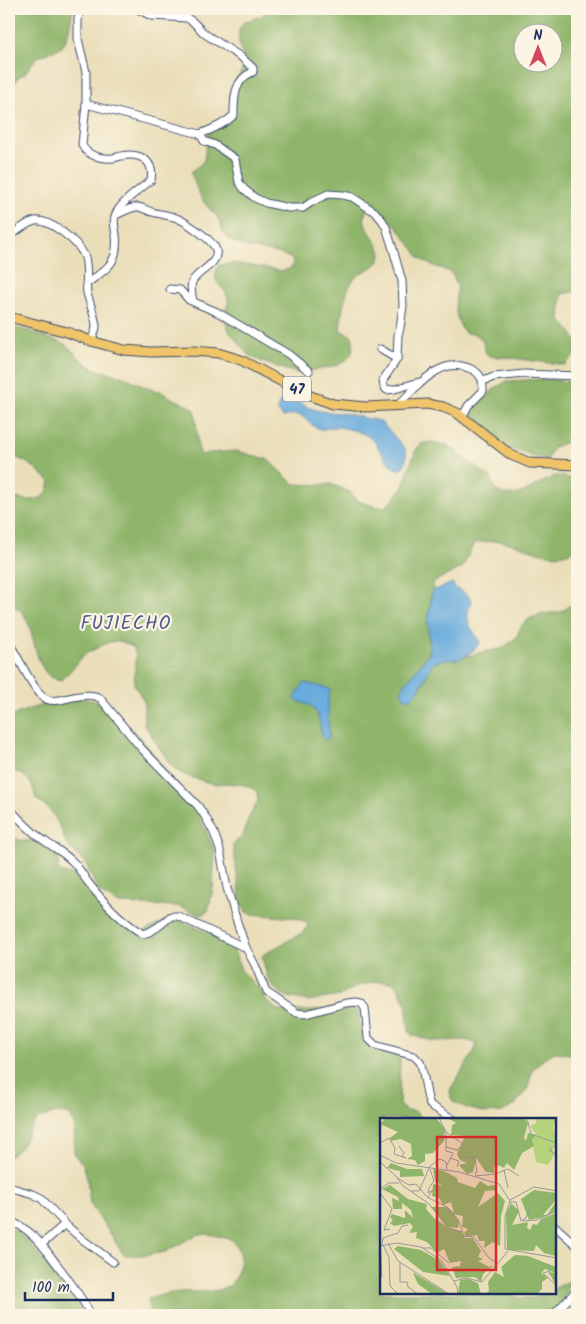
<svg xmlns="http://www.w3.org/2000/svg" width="586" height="1324" font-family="Kalam,sans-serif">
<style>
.forest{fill:#8fb56a;stroke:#557264;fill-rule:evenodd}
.water{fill:#68abdd;stroke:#426d9e}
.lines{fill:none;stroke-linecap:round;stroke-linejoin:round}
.minor-casing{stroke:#3a496c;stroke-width:9}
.major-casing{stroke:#3a496c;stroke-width:11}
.minor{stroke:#fff;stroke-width:7}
.major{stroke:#f0c469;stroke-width:9}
.labels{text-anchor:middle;stroke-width:4.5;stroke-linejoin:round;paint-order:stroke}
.shield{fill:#fcf5e5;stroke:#5e6a86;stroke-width:1}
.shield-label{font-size:15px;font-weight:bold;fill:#1b2f5e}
.quarter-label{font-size:19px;letter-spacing:1px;fill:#515a8c;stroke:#fcf5e5}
.inset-river{fill:none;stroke:#68abdd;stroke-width:2.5}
.inset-road{fill:none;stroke:#979895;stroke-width:1}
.view{fill:#d62828;fill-opacity:0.15;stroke:#d62828;stroke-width:2.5}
.inset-edge{fill:none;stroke:#1b2f5e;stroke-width:2.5}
</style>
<rect width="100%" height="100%" fill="#fcf5e5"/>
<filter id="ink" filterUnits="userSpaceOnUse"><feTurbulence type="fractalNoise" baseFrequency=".02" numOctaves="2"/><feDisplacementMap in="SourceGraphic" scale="10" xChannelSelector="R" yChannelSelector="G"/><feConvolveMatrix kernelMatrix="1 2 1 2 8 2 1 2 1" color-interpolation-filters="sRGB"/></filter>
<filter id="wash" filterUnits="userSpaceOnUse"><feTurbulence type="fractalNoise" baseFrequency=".0096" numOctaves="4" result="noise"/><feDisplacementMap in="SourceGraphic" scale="20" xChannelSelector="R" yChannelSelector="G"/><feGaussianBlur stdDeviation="1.12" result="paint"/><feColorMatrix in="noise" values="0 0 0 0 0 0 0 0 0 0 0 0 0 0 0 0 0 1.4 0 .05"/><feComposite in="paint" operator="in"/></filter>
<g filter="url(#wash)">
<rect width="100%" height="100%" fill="#eadeb9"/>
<g class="forest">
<path d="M9 9H73C70 21 70 35 62 47L36 58 25 73 17 78 13 87 9 91Z"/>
<path d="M267 9H577V291L562 294 560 320C569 329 583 343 574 356 571 359 568 362 565 365L512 358 489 356 486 353 482 339 474 334 465 333C455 321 453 302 458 288L452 274 448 271 429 264 420 258 399 229 386 216 370 206C351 225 387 243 380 259 375 268 365 270 358 275 344 287 342 313 340 330L352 336C359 363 335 367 314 370 308 371 301 373 295 372 285 370 257 361 249 355 244 351 241 345 237 340 234 337 229 333 228 328 225 323 225 315 226 309 227 305 229 303 228 298 223 283 209 284 219 265L233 263 283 271 291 268 293 264 292 259C275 250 260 251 243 246 236 244 227 239 224 233 221 228 221 223 218 218 215 213 211 211 208 207 199 198 195 183 191 172L201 164 204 160 209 128 228 124 235 108 231 99 230 94 245 64 239 43V29L244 22 262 16ZM524 32H554V62H524Z"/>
<path d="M9 327 26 330 65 344 85 363 97 370 125 377 147 388 158 391 159 390C170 399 184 402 195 410L198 447 201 455 210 453 236 451 267 459 288 479 295 484 322 485 331 484 350 492 355 499 363 503 377 507H385L392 501 403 487 415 451 421 444 430 442 447 445 491 478 495 490C516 504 530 486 549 479 551 478 554 476 556 476 562 475 570 479 575 480L577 481V548C555 564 529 547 506 542 495 540 485 542 474 543L462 568 441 578 433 583 428 621 430 652 405 684 411 698 421 688 431 666 434 663 447 658 456 659 483 652 501 649 516 638 522 625 529 619 543 614 561 612 572 604 577 603V1059L570 1054 555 1052 547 1056 532 1070 528 1088 514 1106 502 1112 486 1113 467 1108 454 1102 451 1098 450 1090 474 1052 476 1048V1043L466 1040 434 1041 421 1038 412 1035 409 1031 406 1003 397 986 392 982 377 981 358 986 340 996 307 1001 284 996 273 987 268 979 262 957 264 954 302 933 308 926 306 922 297 918 251 914 246 912 241 904 233 844 243 836 248 819 258 801 257 792 254 789 244 785 228 783 214 784 190 777 177 771 170 764 144 724V701L134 684 136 655 133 647 119 641 109 642 85 654 62 680C58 679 54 679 51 677 33 666 35 623 20 610 17 608 12 607 9 606V496C20 500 42 505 48 490 49 488 49 485 50 482 36 468 28 461 9 455Z"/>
<path d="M547 379 562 381 577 382V441H571L554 447 547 459 531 456 503 446 476 425 472 412 495 388 507 381Z"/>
<path d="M66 697H76L99 702 108 705 119 713 124 721 144 742 197 811 215 851 213 888 208 911 204 914 200 915 177 906 118 904 98 891 86 864 67 845 60 827 53 814 47 807 36 799C35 795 34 790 32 786 29 778 18 770 9 771V718L21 712Z"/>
<path d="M9 834C16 839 22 843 31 840L59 854 58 871 70 875 76 871 113 920 124 927 140 934 164 921 177 919 231 943 242 972 259 988 268 1003 280 1011H311L342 1006 356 1009 358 1012C360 1020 361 1033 366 1040 373 1049 390 1053 400 1055L399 1105 406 1111H415L421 1119H381V1293H508L519 1298H532L546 1293H555V1288L569 1281C568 1299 561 1304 547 1315H151L148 1299C158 1296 169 1293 179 1292 193 1291 218 1294 229 1286 233 1283 235 1278 237 1273 243 1261 240 1251 233 1240 221 1237 208 1232 196 1235L165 1252 146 1255H125L122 1253 112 1236 90 1204 87 1177 83 1164 76 1157 74 1152 75 1129 71 1116 67 1114 57 1113 39 1118 32 1125 23 1144 16 1152 9 1156Z"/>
<path d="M9 1227 15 1230 26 1239 73 1298 83 1315H9Z"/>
</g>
<g class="water">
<path d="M286 399 299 402 307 407 320 411 348 414 379 421 382 423 404 447C408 455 407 466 399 470 383 464 382 446 369 437 363 432 344 427 336 427 331 426 326 430 321 429 302 424 309 409 283 417L277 411C278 405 279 400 286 399Z"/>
<path d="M453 583V585C457 591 466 592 469 597 473 603 467 610 468 617 468 627 476 634 480 643 474 650 467 657 458 659 449 660 439 657 432 665 427 671 412 715 401 692L405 684 430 652 428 621 432 591Z"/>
<path d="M304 683 331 689 328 697 329 738 325 740C317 729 323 715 310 706 305 702 299 703 294 699Z"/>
</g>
</g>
<g filter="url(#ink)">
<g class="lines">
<g class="minor-casing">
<g id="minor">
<path d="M80 9 78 20V39L86 72V104L82 145C87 156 101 159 113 158 118 157 123 155 129 155 145 155 154 164 151 180 140 190 120 202 115 216 113 221 115 229 116 235 119 263 107 269 86 284"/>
<path d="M86 104 200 134C211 130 225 124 234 115 234 98 234 79 253 72V68L241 57 205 34 193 22 187 18 151 16 138 9"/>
<path d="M200 134 204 141 215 145 235 159 238 177 239 182 244 189 255 198 266 203 289 208H303L313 201 328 194 343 195 352 197 375 212 382 220 386 227 393 249 402 281 403 306 400 328 398 335 397 359 383 380 384 387 387 390 395 389 423 381"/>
<path d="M116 215C123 212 129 208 137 207 143 207 147 211 152 212 159 214 167 215 174 217 184 220 213 240 216 250 219 265 197 271 192 282 190 288 192 295 193 301"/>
<path d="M9 237C17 231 26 223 35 221 50 219 78 242 84 255 89 266 85 281 87 293 89 301 96 320 96 326 96 331 93 337 91 341"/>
<path d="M170 289 180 290 189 300 217 312 288 354 309 371"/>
<path d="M380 349 397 359"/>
<path d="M483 381 494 377 524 374 577 376"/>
<path d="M398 405C418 386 441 355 471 369 482 374 483 381 483 391L468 406 464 414 458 413"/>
<path d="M9 643C18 655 35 697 49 700 56 702 63 699 69 698 79 696 90 693 100 698L141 748 198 806 206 818 214 833 220 850 227 888 238 925 246 948 255 965 266 992 297 1013 306 1014 346 1003 356 1002 361 1003 365 1008 368 1038 375 1045 414 1056 420 1062 422 1068 428 1099 430 1105 453 1119"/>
<path d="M9 808C20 820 32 833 46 842 54 848 64 853 71 860 78 866 82 874 87 881 103 902 121 921 143 934 155 931 163 923 171 916H178L246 948"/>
<path d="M9 1187 33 1194 41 1198 68 1227 82 1239 113 1262"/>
<path d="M9 1221C32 1228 45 1249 59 1267 71 1283 82 1298 91 1315"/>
<path d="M555 1226 577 1246"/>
<path d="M42 1244 65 1224"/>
<path d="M553 1315 577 1290"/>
</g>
</g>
<g class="major-casing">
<path id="major" d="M9 317 67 332 91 341 124 350 151 352 193 351 218 353 241 360 305 394 333 404 366 407 427 404 443 407 457 413 511 455 530 463 577 465"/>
</g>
<use href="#minor" class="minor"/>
<use href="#major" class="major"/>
</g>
</g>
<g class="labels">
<rect class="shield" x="283" y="376.5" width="28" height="25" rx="4"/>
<g class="shield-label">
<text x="297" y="394">47</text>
</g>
<g class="quarter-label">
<text x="126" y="629">FUJIECHO</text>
</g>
</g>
<g transform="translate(380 1118)">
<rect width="176" height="176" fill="#eadeb9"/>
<path d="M157 0H173L176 3 173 8 176 26 172 28 174 37 168 47 156 44 152 23 156 16 150 8 156 5Z" fill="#b4d37a"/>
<path d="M6 0H56L65 11 64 23 53 35 45 36V43L38 47 35 42 27 41 32 38 31 26 21 21 11 23 10 20 18 14 0 6ZM68 0H144L148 5 144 20 146 23 148 15 156 17 152 22 154 28 142 35 134 52 127 45 124 50 118 47 117 51 114 48V55L106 54 96 40 93 54 87 56 79 47 87 45 80 42 77 36 85 18 71 17 72 7 76 5ZM11 45 27 51H42L44 58 20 59V53L7 50ZM53 51 64 53 77 60 78 64 95 70 100 63 108 68 115 67 117 72 105 73 98 89 118 75 125 83 121 98 120 128 113 124 104 130 105 123H99L97 117 86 119 84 115 88 111 82 109 83 98 74 96 79 104 78 110 67 109 81 113 85 120H93L101 133 98 139 103 141 98 143 109 149 114 147 103 156 101 164 95 159 76 160 72 149 80 148 81 143 70 145 64 131 57 135 47 124 36 120 37 114 29 115 33 109 30 105 14 108 10 105 13 102 10 99 12 96 25 100V92L33 100 31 92 22 85V91H13L12 80 19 83 18 79 2 71 10 67 28 81 47 86 46 91 54 100 66 108 51 89H67L74 95 71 84 63 87 59 80 52 78 53 66 62 67 55 63ZM154 72 176 75V82L163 97H167L176 84V92L167 98 149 102 141 81ZM131 85 139 93 132 107 148 104 147 110 150 112 153 106 157 107 161 101 176 95V138L164 135 156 127 154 133 127 132 126 96ZM18 128 41 132 60 143 70 158 43 154 14 131ZM135 137 148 138 176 149V166L168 154 176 155 165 151 161 155 168 160 162 164V171L157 176H105L109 173 108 164 115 154 124 159 121 149ZM33 155H34L68 176H52L38 166ZM88 161 98 165 101 176H78L80 162Z" fill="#8fb56a"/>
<path class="inset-river" d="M0 134 1 159"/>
<path class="inset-road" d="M59 0 66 14V33L73 35 67 47M147 0 151 16 174 24M66 14 83 26 77 32M0 25 9 20 15 30 14 36M177 26 169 32 177 37M66 29 77 32 84 39 95 40 97 55M14 36 26 40 22 38 24 35 19 28M0 37 16 45 79 54 119 66 130 83 125 99V131L177 140M70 40 79 43 77 49M0 44 19 61 29 67 36 66 47 79 67 89 78 101 84 118 94 119 108 139 117 145M124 52 128 70M95 54 96 58 115 56 128 51 139 58M17 60 23 68 48 85 70 111 82 114M0 71 9 65H19M31 73H39L50 48 60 41 66 44 67 53M0 75 12 91 4 112 10 111M48 79 53 72 48 75 49 70 54 63 50 51M130 82 154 69 177 73M130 84H136L141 103M142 102 146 100 150 88M141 103 156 102 177 93M8 125 18 143 69 176M2 127 3 120 18 115 22 108 28 107M3 127 9 139 10 168 18 176M0 128 17 125 41 129 62 143 77 169 78 176M42 130H51L69 145M20 144V164H27L28 169 38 176M170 153 163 155 177 168M74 163 86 160 102 164 128 133"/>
<path class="view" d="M57 19H116V152H57Z"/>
<rect width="176" height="176" class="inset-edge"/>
</g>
<rect width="586" height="1324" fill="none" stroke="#fcf5e5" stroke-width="30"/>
<g transform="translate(538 48)"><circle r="24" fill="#fcf5e5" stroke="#a2a6af"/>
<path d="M0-4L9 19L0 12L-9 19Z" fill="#d1495b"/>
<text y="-8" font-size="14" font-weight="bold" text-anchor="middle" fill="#1b2f5e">N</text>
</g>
<path d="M25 1292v8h88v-8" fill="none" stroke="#1b2f5e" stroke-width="2.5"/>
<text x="32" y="1292" font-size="15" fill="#1b2f5e" stroke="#fcf5e5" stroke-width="4" paint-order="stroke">100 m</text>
</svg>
